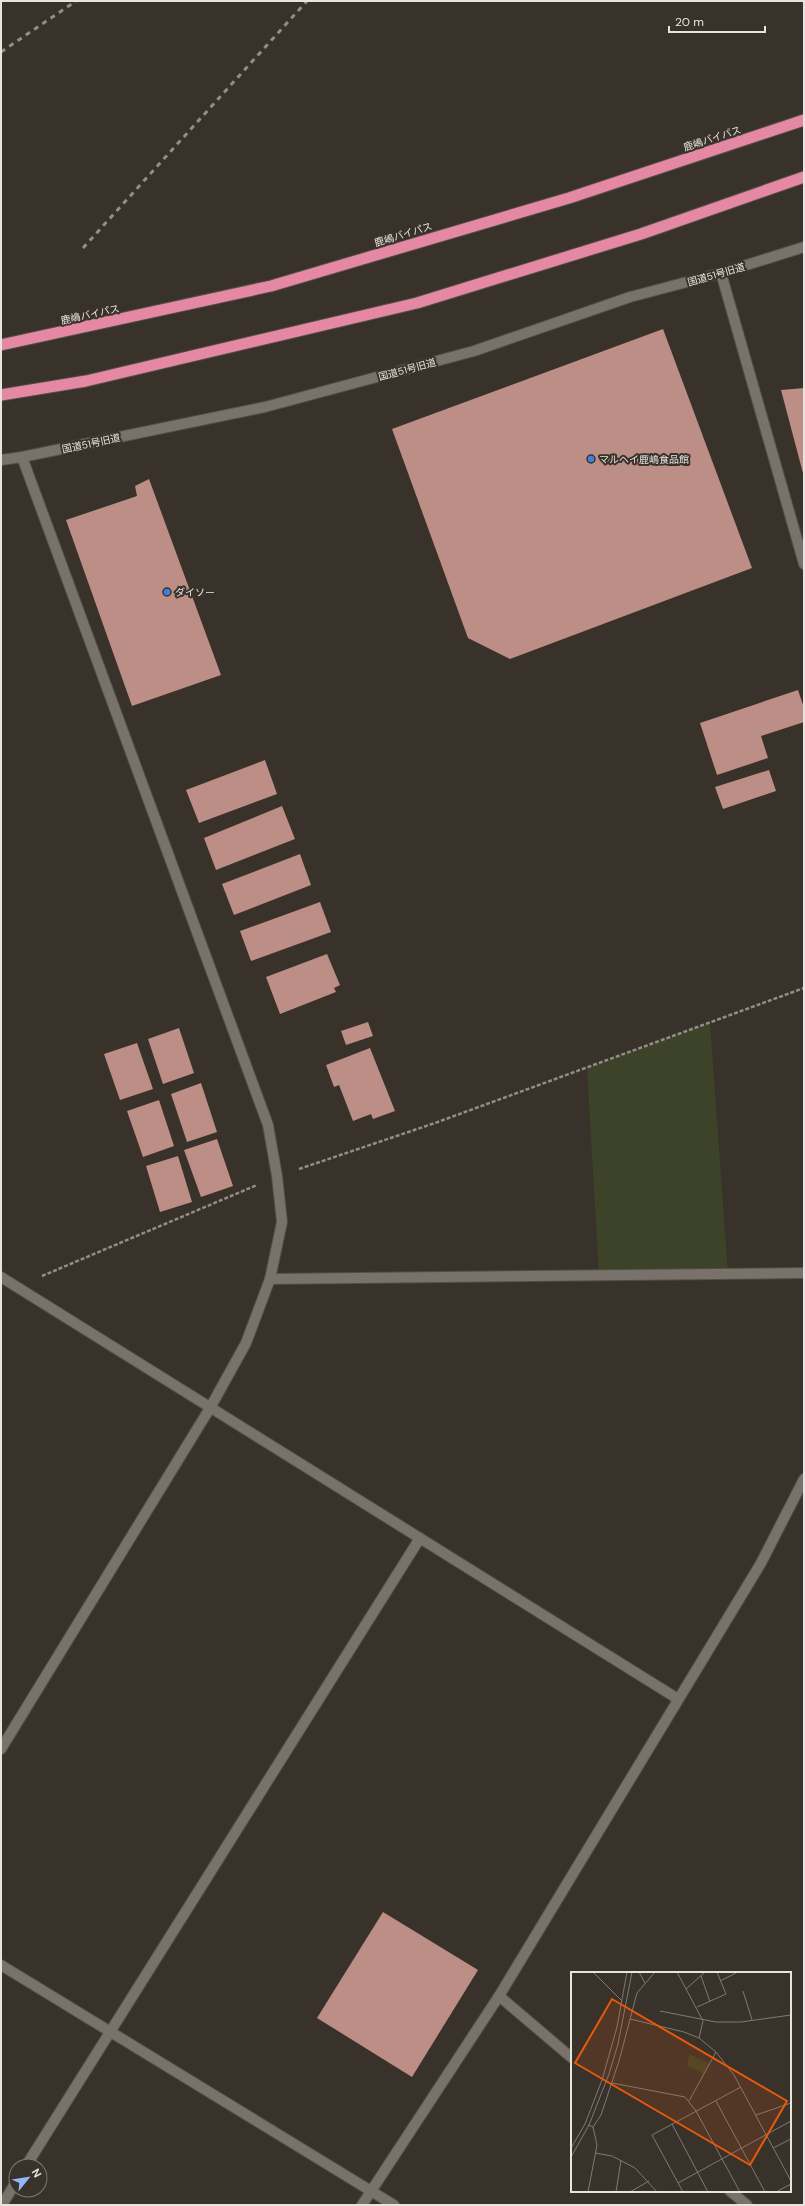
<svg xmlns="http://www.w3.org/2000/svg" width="805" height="2206" font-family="'DM Sans','Noto Sans JP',sans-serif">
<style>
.green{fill:#3d4328}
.building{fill:#bc8e85}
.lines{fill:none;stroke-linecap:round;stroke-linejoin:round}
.minor-casing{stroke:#544e49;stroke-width:12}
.tertiary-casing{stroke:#544e49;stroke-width:12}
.trunk-casing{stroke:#544e49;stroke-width:13}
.path{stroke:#938d88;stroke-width:2.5;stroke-dasharray:4 2;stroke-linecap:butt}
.minor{stroke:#79726a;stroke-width:10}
.tertiary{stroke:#79726a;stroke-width:10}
.trunk{stroke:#e488a4;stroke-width:11}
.rail{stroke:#938d88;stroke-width:3;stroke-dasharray:5 5;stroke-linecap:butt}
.shop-dot{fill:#3f7fe0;stroke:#39322b;stroke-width:1.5}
.labels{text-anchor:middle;stroke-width:4;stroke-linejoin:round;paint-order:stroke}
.street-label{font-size:10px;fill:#e8e3df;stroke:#39322b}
.poi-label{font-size:10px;fill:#e8e3df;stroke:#39322b;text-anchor:start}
.inset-road{fill:none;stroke:#7f7973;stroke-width:1}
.view{fill:#e8590c;fill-opacity:0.15;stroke:#e8590c;stroke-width:2}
.inset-edge{fill:none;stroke:#e8e3df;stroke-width:2}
</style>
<rect width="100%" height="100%" fill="#39322b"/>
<path class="green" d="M710 1023 728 1274 599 1276 587 1068Z"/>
<g class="building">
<path d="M663 329 752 568 510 659 468 638 392 429Z"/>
<path d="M804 388V477L781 390Z"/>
<path d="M149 479 221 675 132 706 66 520 137 496 135 486Z"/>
<path d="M798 690 804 708V722L761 736 768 758 717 775 700 723Z"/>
<path d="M265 760 277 794 199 823 186 790Z"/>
<path d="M769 770 776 791 723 809 715 787Z"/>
<path d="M282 806 295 839 216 870 204 838Z"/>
<path d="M300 854 311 885 234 915 222 884Z"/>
<path d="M320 902 331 932 251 961 240 931Z"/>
<path d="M327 954 340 985 334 988 336 992 280 1014 266 977Z"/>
<path d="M368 1022 373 1036 346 1045 341 1031Z"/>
<path d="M179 1028 194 1073 163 1084 148 1039Z"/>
<path d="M137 1043 153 1089 120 1100 104 1054Z"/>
<path d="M370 1048 395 1111 373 1119 371 1114 353 1121 339 1085 334 1087 326 1065Z"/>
<path d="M201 1083 217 1132 187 1142 171 1094Z"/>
<path d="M159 1100 174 1146 143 1157 127 1111Z"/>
<path d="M217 1139 233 1186 201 1197 184 1150Z"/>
<path d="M178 1156 192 1202 160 1212 146 1166Z"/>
<path d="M383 1912 478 1970 412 2077 317 2018Z"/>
</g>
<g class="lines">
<g class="minor-casing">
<g id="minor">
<path d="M270 1279 804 1273"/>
<path d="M1 1965 394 2205"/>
<path d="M499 1996 572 2058"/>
<path d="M26 2166 420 1538"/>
<path d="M730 2191 747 2205"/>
<path d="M2 2205 16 2182"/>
</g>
</g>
<g class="tertiary-casing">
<g id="tertiary">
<path d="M721 273 804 564"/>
<path d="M1 460 22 457 265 407 474 351 630 297 721 273 804 247"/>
<path d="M1 1277 678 1699"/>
<path d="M1 1749 210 1408 246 1343 270 1279 282 1222 277 1176 268 1125 22 457"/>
<path d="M362 2205 499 1996 761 1563 804 1479"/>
</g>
</g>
<g class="trunk-casing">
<g id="trunk">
<path d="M1 345 271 286 569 198 804 120"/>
<path d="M1 395 86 381 417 303 641 234 804 177"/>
</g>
</g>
<g class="path">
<path d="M299 1169 435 1123 804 988"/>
<path d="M42 1276 257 1185"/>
</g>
<use href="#minor" class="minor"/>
<use href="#tertiary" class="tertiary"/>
<use href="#trunk" class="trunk"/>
<g class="rail">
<path d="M1 52 76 1"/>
<path d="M83 248 307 1"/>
</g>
</g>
<g class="shop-dot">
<circle cx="591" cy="459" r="4"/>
<circle cx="167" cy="592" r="4"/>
</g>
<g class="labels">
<g class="street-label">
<text transform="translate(712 138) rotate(-18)" y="4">鹿嶋バイパス</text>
<text transform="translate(403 234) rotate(-17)" y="4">鹿嶋バイパス</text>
<text transform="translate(716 274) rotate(-16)" y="4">国道51号旧道</text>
<text transform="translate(90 314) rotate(-12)" y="4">鹿嶋バイパス</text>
<text transform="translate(407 369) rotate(-15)" y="4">国道51号旧道</text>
<text transform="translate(91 443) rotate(-12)" y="4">国道51号旧道</text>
</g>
<g class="poi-label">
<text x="599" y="463">マルヘイ鹿嶋食品館</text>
<text x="175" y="596">ダイソー</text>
</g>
</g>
<g transform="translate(571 1972)">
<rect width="220" height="220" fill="#39322b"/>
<path d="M118 82 139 92 133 102 116 94Z" fill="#3d4328"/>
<path class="inset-road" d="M22 0 51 29M68 0 74 11M106 0 132 49 128 66M130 4 139 30M149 9 167 0M115 17 134 0M172 19 181 48M126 35 155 22 146 0M89 39 145 50H170L220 43M59 47 113 60 128 66 145 80 163 103 220 209M41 111 114 125 125 139 169 220M118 129 145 80M145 129 194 220M185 143 220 131M101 152 137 220M17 153 22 155 30 143 48 89 66 21 84 0M0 176 14 152 31 108 46 55 56 0M202 176 220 167M24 181 41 184 64 196 86 220M0 185 18 153 38 102 47 72 61 0M107 211 220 149M17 220 26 173 22 155M45 220 50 188M59 220 78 209M112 220 81 163 170 115M205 220 220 212"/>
<path class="view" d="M41 27 216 129 179 193 4 91Z"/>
<rect width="220" height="220" class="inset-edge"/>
</g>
<rect width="805" height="2206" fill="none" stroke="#e8e3df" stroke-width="4"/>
<g transform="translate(28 2178) rotate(60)"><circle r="19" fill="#39322b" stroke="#7f7973"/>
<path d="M0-3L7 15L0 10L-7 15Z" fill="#91b8fd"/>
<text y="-6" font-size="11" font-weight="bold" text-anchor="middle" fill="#e8e3df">N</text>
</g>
<path d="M669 26v6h96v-6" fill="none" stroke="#e8e3df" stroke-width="2"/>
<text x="675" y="26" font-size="12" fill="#e8e3df" stroke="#39322b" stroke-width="3" paint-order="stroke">20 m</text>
</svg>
